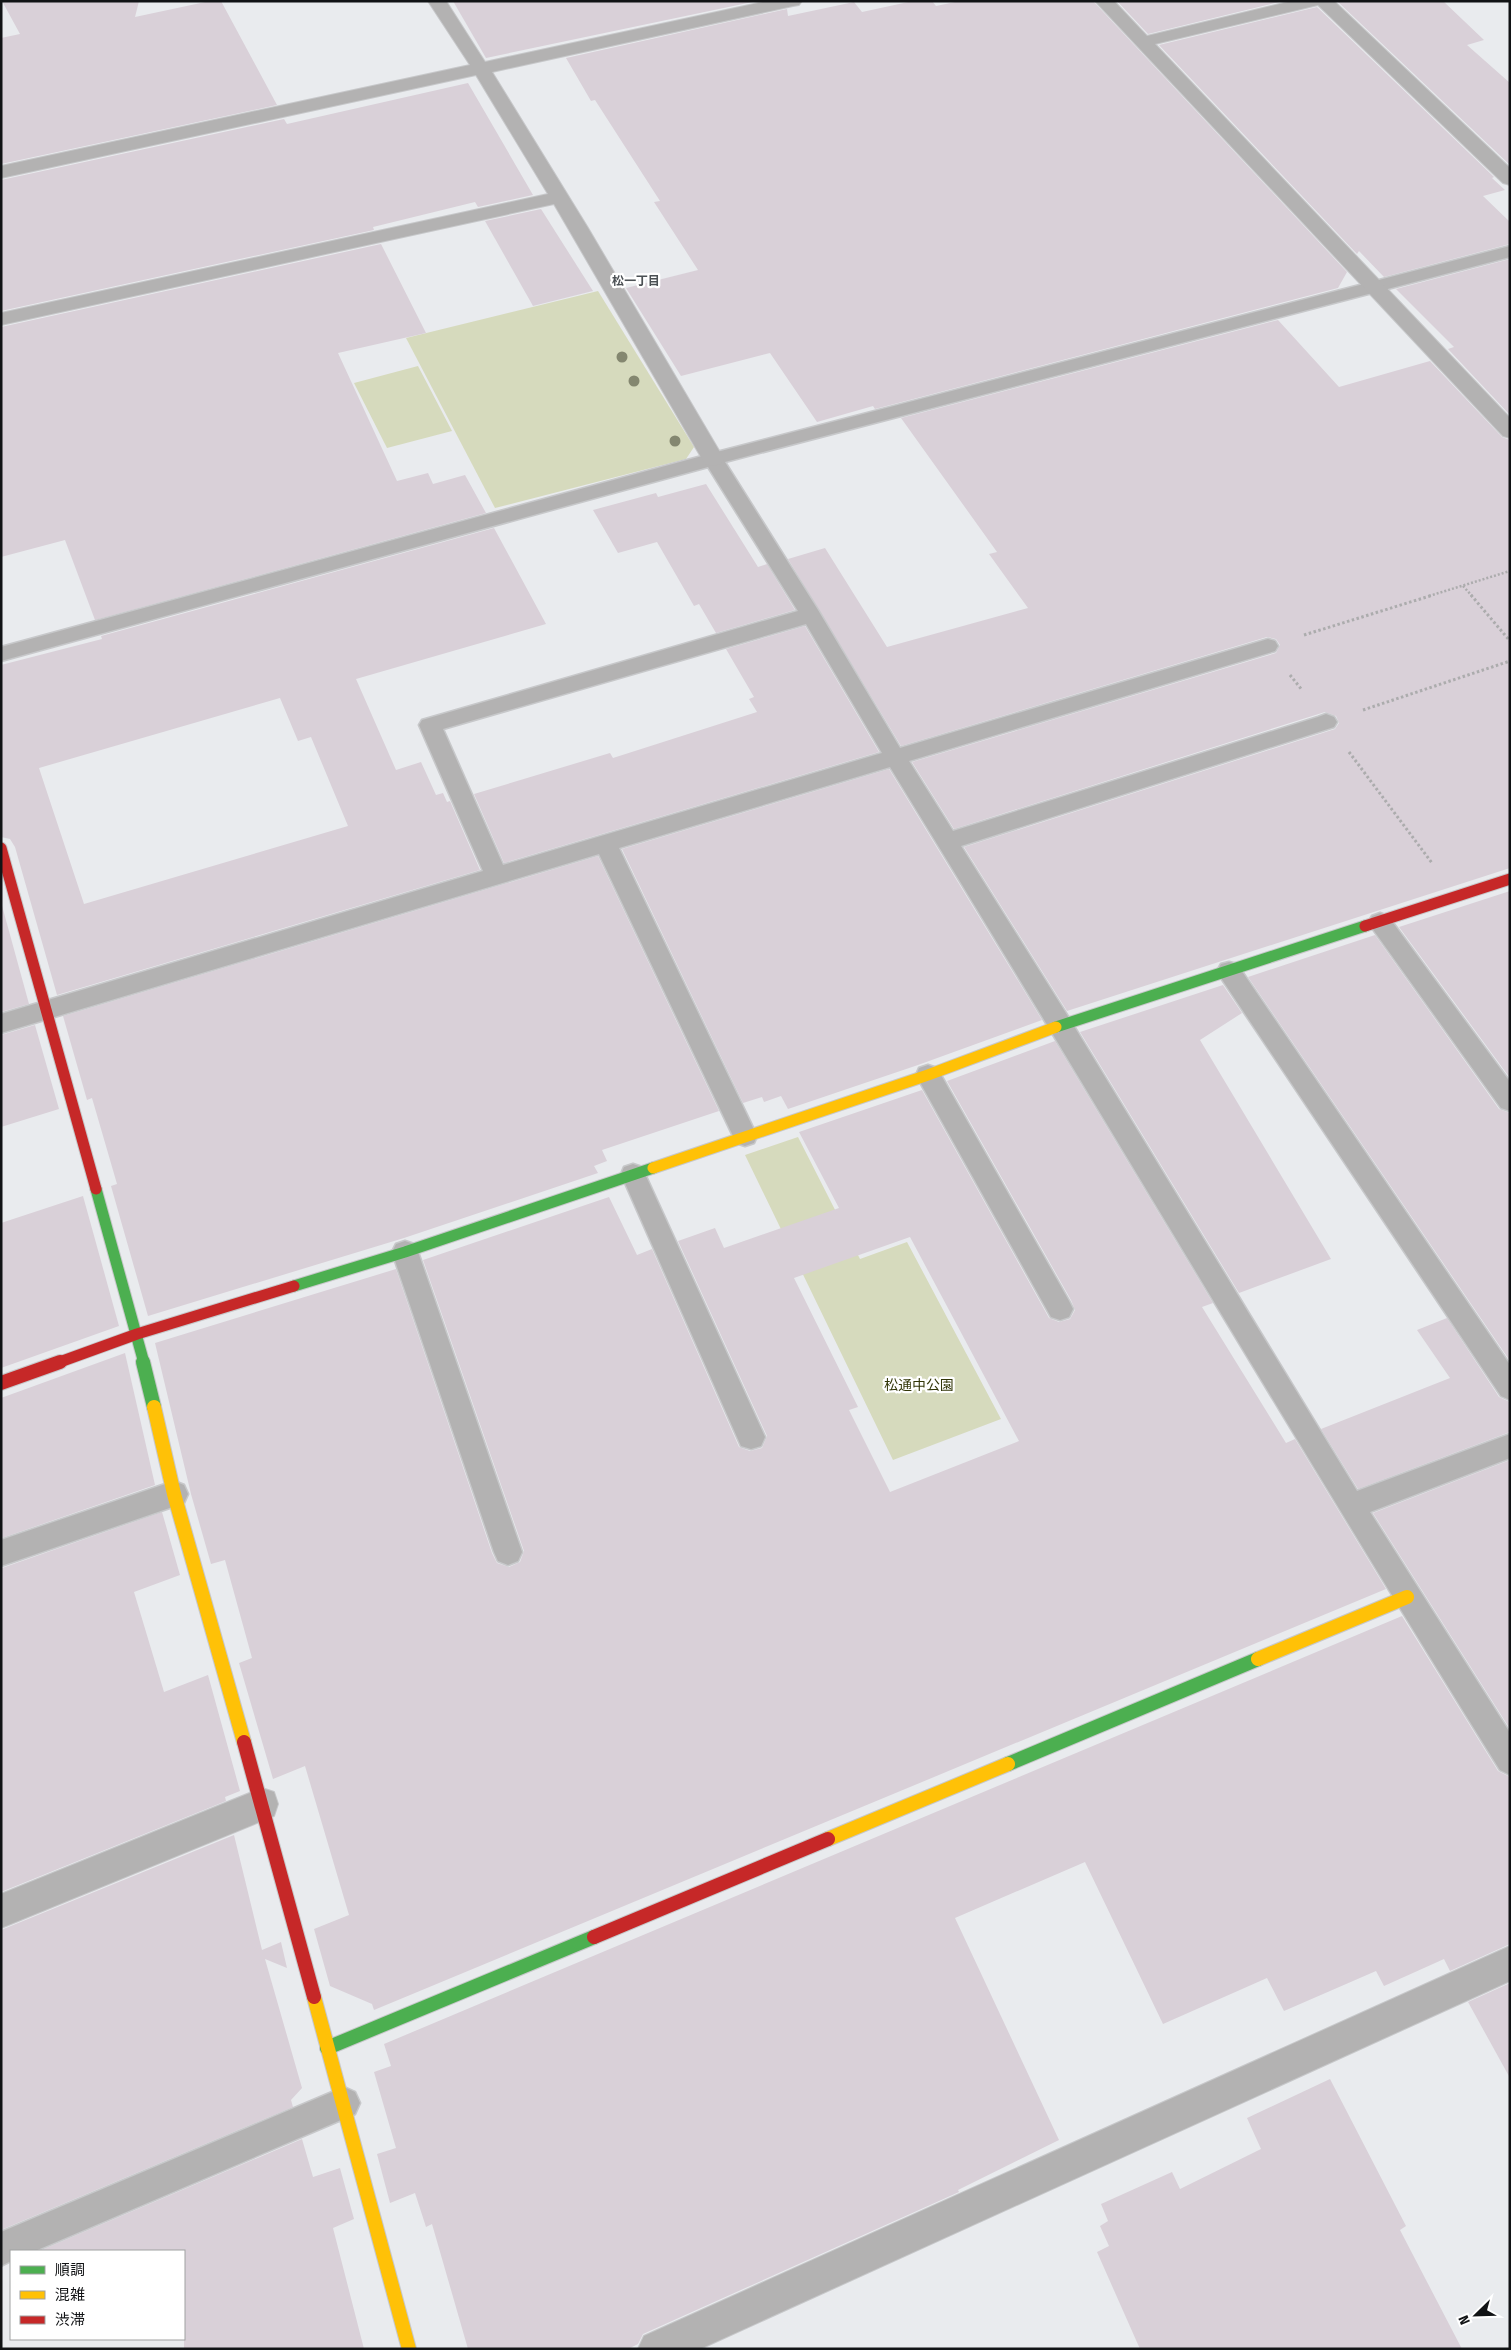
<svg xmlns="http://www.w3.org/2000/svg" width="1511" height="2350" font-family="'Fira Sans Condensed','Noto Sans JP',sans-serif">
<style>
.green{fill:#d6dabd}
.building{fill:#d9d0d8;fill-rule:evenodd}
.lines{fill:none;stroke-linecap:round;stroke-linejoin:round}
.lane-casing{stroke:#c7c8ca;stroke-width:3}
.street-casing{stroke:#c7c8ca;stroke-width:2}
.fast-far1-casing{stroke:#c7c8ca;stroke-width:13}
.fast-casing{stroke:#c7c8ca;stroke-width:16}
.slow-far1-casing{stroke:#c7c8ca;stroke-width:13}
.slow-casing{stroke:#c7c8ca;stroke-width:16}
.jam-far1-casing{stroke:#c7c8ca;stroke-width:13}
.jam-casing{stroke:#c7c8ca;stroke-width:16}
.path-far1{stroke:#acacad;stroke-width:2.5;stroke-dasharray:2 2;stroke-linecap:butt}
.path{stroke:#acacad;stroke-width:3;stroke-dasharray:2.5 2.5;stroke-linecap:butt}
.lane{fill:#b3b2b2;fill-rule:evenodd}
.street{fill:#b3b2b2;fill-rule:evenodd}
.fast-far1{stroke:#4caf50;stroke-width:11}
.fast{stroke:#4caf50;stroke-width:14}
.slow-far1{stroke:#ffc107;stroke-width:11}
.slow{stroke:#ffc107;stroke-width:14}
.jam-far1{stroke:#c62828;stroke-width:11}
.jam{stroke:#c62828;stroke-width:14}
.tree{fill:#848770}
.labels{text-anchor:middle;stroke-width:4.5;stroke-linejoin:round;paint-order:stroke}
.far-neighbourhood-label{font-size:12px;font-weight:bold;fill:#4b5054;stroke:#fff}
.park-label{font-size:14px;fill:#323608;stroke:#fff}
</style>
<rect width="100%" height="100%" fill="#e9ebee"/>
<g class="green">
<path d="M598 291 694 447 686 459 495 508 406 338Z"/>
<path d="M418 366 452 431 387 448 354 383Z"/>
<path d="M798 1137 860 1259 907 1242 1001 1419 893 1460 745 1155Z"/>
</g>
<g class="building">
<path d="M2 1H139L135 17 210 1H221L277 105 1 164V38L20 34Z"/>
<path d="M453 1H757L486 58Z"/>
<path d="M913 1H932L936 6 960 1H1093L1347 272 1338 288 875 409 873 406 817 422 770 353 681 376 626 288 698 270 654 202 660 201 595 100 591 101 566 58 787 9 788 16 854 2 862 12Z"/>
<path d="M1117 1H1283L1148 34Z"/>
<path d="M1337 1H1443L1484 40 1467 45 1510 83V165Z"/>
<path d="M1317 7 1494 177 1492 178 1505 190 1483 196 1510 222V244L1384 277 1359 251 1357 254 1159 45Z"/>
<path d="M468 83 533 195 478 207 475 202 373 227 374 230 1 311V180L284 119 287 124Z"/>
<path d="M541 209 593 291 533 306 485 221Z"/>
<path d="M381 244 426 333 338 353 397 481 428 473 433 484 465 475 486 513 95 620 65 540 1 557V327Z"/>
<path d="M1510 259V415L1448 349 1454 347 1396 289Z"/>
<path d="M1278 320 1339 387 1430 361 1502 437 1510 440V868L1067 1011 964 847 1335 729 1339 723 1336 716 1325 712 954 829 912 762 1276 653 1280 645 1276 639 1267 637 901 746 788 559 825 548 887 647 1028 608 989 554 997 552 901 418Z"/>
<path d="M706 484 758 567 767 564 795 610 716 633 699 604 694 606 657 542 618 553 593 510 656 493 658 497Z"/>
<path d="M494 528 546 624 356 679 396 770 421 762 436 795 443 793 447 802 450 801 480 870 57 995 15 847 10 839 1 837V665L102 639 101 636ZM280 698 298 741 311 737 348 826 84 904 39 768Z"/>
<path d="M805 626 879 752 504 863 474 794 610 753 613 758 757 712 749 699 754 697 726 649Z"/>
<path d="M889 769 1042 1020 918 1065 788 1109 781 1096 764 1102 762 1097 743 1103 622 849Z"/>
<path d="M598 856 719 1111 602 1150 607 1161 594 1166 598 1173 404 1238 148 1316 111 1186 117 1184 92 1098 87 1100 63 1016Z"/>
<path d="M1510 891V1078L1399 927Z"/>
<path d="M1 902 29 1004 1 1012Z"/>
<path d="M1375 935 1499 1109 1510 1113V1361L1248 977Z"/>
<path d="M1223 985 1242 1013 1200 1040 1331 1259 1239 1293 1080 1032Z"/>
<path d="M35 1025 59 1109 1 1127V1035Z"/>
<path d="M1055 1041 1213 1303 1202 1307 1286 1443 1295 1439 1386 1589 374 2010 372 2004 330 1986 314 1929 349 1915 305 1766 273 1779 239 1663 252 1658 225 1560 211 1564 191 1494 155 1343 396 1269 492 1553 497 1563 509 1567 520 1562 524 1551 423 1260 609 1197 637 1255 652 1249 739 1447 750 1451 762 1448 767 1436 678 1241 715 1228 724 1248 839 1208 799 1132 922 1090 1049 1318 1059 1322 1070 1319 1075 1310 1071 1300 947 1081ZM910 1237 1019 1441 890 1492 849 1410 858 1407 794 1278Z"/>
<path d="M83 1196 119 1326 1 1368V1223Z"/>
<path d="M1447 1318 1499 1397 1510 1402V1432L1358 1489 1321 1429 1450 1378 1417 1330Z"/>
<path d="M125 1353 155 1485 2 1538 1 1398Z"/>
<path d="M1510 1460V1729L1373 1513Z"/>
<path d="M162 1512 180 1575 134 1592 164 1692 208 1675 240 1791 225 1797 226 1801 1 1892 2 1568Z"/>
<path d="M1402 1616 1498 1771 1510 1777V1944L1450 1971 1444 1959 1384 1986 1376 1971 1284 2011 1267 1978 1163 2024 1085 1862 955 1918 1059 2140 958 2190 959 2192 643 2334 638 2344 628 2349H468L432 2224 426 2227 415 2193 390 2203 377 2154 396 2148 374 2072 391 2066 384 2044Z"/>
<path d="M234 1835 262 1950 281 1942 287 1968 265 1959 302 2088 291 2100 293 2107 1 2230V1930Z"/>
<path d="M1510 1983V2078L1468 2002Z"/>
<path d="M1330 2079 1406 2226 1400 2230 1462 2349H1140L1097 2252 1109 2246 1100 2226 1108 2221 1101 2204 1172 2172 1180 2189 1261 2149 1247 2118Z"/>
<path d="M302 2139 313 2177 340 2168 354 2219 333 2228 364 2349H184V2251H39Z"/>
</g>
<g class="lines">
<g class="lane-casing">
<g id="lane">
<path d="M1510 246V257L725 462 818 610 900 748 1268 639 1275 641 1278 646 1275 651 909 761 953 831 1318 717 1326 714 1334 717 1337 722 1334 727 961 846 1069 1018 1357 1491 1510 1434V1458L1370 1512 1510 1733V1775L1500 1770C1293 1438 1095 1100 890 767L619 848 757 1136 754 1143 745 1146 736 1143 733 1136 599 854 1 1033V1014L483 871 419 725 422 720 798 611 708 467 1 661V647L713 453ZM806 624 882 753 503 865 443 729Z"/>
<path d="M1380 913 1388 916 1510 1082V1111L1501 1108 1372 928 1368 922 1372 916Z"/>
<path d="M1229 962 1237 964 1510 1365V1400L1501 1396 1221 978 1217 971 1221 964Z"/>
<path d="M928 1065 937 1068 1069 1301 1073 1309 1069 1317 1060 1320 1051 1317 916 1075 919 1068Z"/>
<path d="M633 1164 642 1167 645 1174 765 1437 761 1446 751 1449 741 1446 737 1437 621 1174 624 1167Z"/>
<path d="M405 1241 414 1244 418 1252 522 1552 518 1561 508 1565 498 1561 494 1552 392 1252 396 1244Z"/>
<path d="M174 1481 184 1485 188 1494 184 1503 1 1566V1540Z"/>
<path d="M344 2087 355 2092 360 2103 355 2114 35 2251H11V2261L1 2266V2232Z"/>
</g>
</g>
<g class="street-casing">
<g id="street">
<path d="M428 1H446L485 62 767 1H802L799 5 793 6 492 72 588 228 724 459 721 464 713 466 705 464 554 204 1 325V313L548 194 476 75 1 178V166L470 65Z"/>
<path d="M1095 1H1114L1147 36 1292 1H1334L1510 168V185L1503 183 1318 5 1155 44 1510 418V438L1503 436Z"/>
<path d="M262 1788 274 1792 278 1804 274 1816 1 1928V1894Z"/>
<path d="M1510 1946V1981L700 2349H638L644 2336Z"/>
</g>
</g>
<g class="fast-far1-casing">
<g id="fast-far1">
<path d="M1056 1027 1365 926"/>
<path d="M96 1189 144 1363"/>
<path d="M294 1286 405 1252 653 1168"/>
</g>
</g>
<g class="fast-casing">
<g id="fast">
<path d="M143 1362 154 1407"/>
<path d="M1008 1764 1258 1659"/>
<path d="M327 2048 594 1937"/>
</g>
</g>
<g class="slow-far1-casing">
<path id="slow-far1" d="M653 1168 928 1075 1056 1027"/>
</g>
<g class="slow-casing">
<g id="slow">
<path d="M154 1407 174 1494 244 1742"/>
<path d="M1258 1659 1407 1597"/>
<path d="M828 1839 1008 1764"/>
<path d="M314 1997 409 2349"/>
</g>
</g>
<g class="jam-far1-casing">
<g id="jam-far1">
<path d="M1 848 96 1189"/>
<path d="M1365 926 1510 879"/>
<path d="M57 1363 137 1334 294 1286"/>
</g>
</g>
<g class="jam-casing">
<g id="jam">
<path d="M1 1383 60 1362"/>
<path d="M244 1742 314 1997"/>
<path d="M594 1937 828 1839"/>
</g>
</g>
<g class="path-far1">
<path d="M1463 586 1472 596"/>
<path d="M1429 596 1510 571"/>
</g>
<g class="path">
<path d="M1471 595 1510 641"/>
<path d="M1304 635 1433 595"/>
<path d="M1290 675 1302 690"/>
<path d="M1363 710 1510 661"/>
<path d="M1349 752 1432 863"/>
</g>
<use href="#lane" class="lane"/>
<use href="#street" class="street"/>
<use href="#fast-far1" class="fast-far1"/>
<use href="#fast" class="fast"/>
<use href="#slow-far1" class="slow-far1"/>
<use href="#slow" class="slow"/>
<use href="#jam-far1" class="jam-far1"/>
<use href="#jam" class="jam"/>
</g>
<g class="tree">
<circle cx="622" cy="357" r="5.5"/>
<circle cx="634" cy="381" r="5.5"/>
<circle cx="675" cy="441" r="5.5"/>
</g>
<g class="labels">
<g class="far-neighbourhood-label">
<text x="636" y="285">松一丁目</text>
</g>
<g class="park-label">
<text x="919" y="1390">松通中公園</text>
</g>
</g>
<rect width="1511" height="2350" fill="none" stroke="#111315" stroke-width="5"/>
<rect x="10" y="2250" width="175" height="90" fill="#ffffff" stroke="#a0a1a1"/>
<rect x="20" y="2266" width="25" height="8" fill="#4caf50" stroke="#a0a1a1"/>
<text x="55" y="2275" font-size="15" fill="#111315">順調</text>
<rect x="20" y="2291" width="25" height="8" fill="#ffc107" stroke="#a0a1a1"/>
<text x="55" y="2300" font-size="15" fill="#111315">混雑</text>
<rect x="20" y="2316" width="25" height="8" fill="#c62828" stroke="#a0a1a1"/>
<text x="55" y="2325" font-size="15" fill="#111315">渋滞</text>
<g transform="translate(1476 2315) rotate(247)" stroke="#ffffff" stroke-width="4" paint-order="stroke">
<path d="M0-4L9 19L0 12L-9 19Z" fill="#111315"/>
<text y="-8" font-size="14" font-weight="bold" text-anchor="middle" fill="#111315">N</text>
</g>
</svg>
